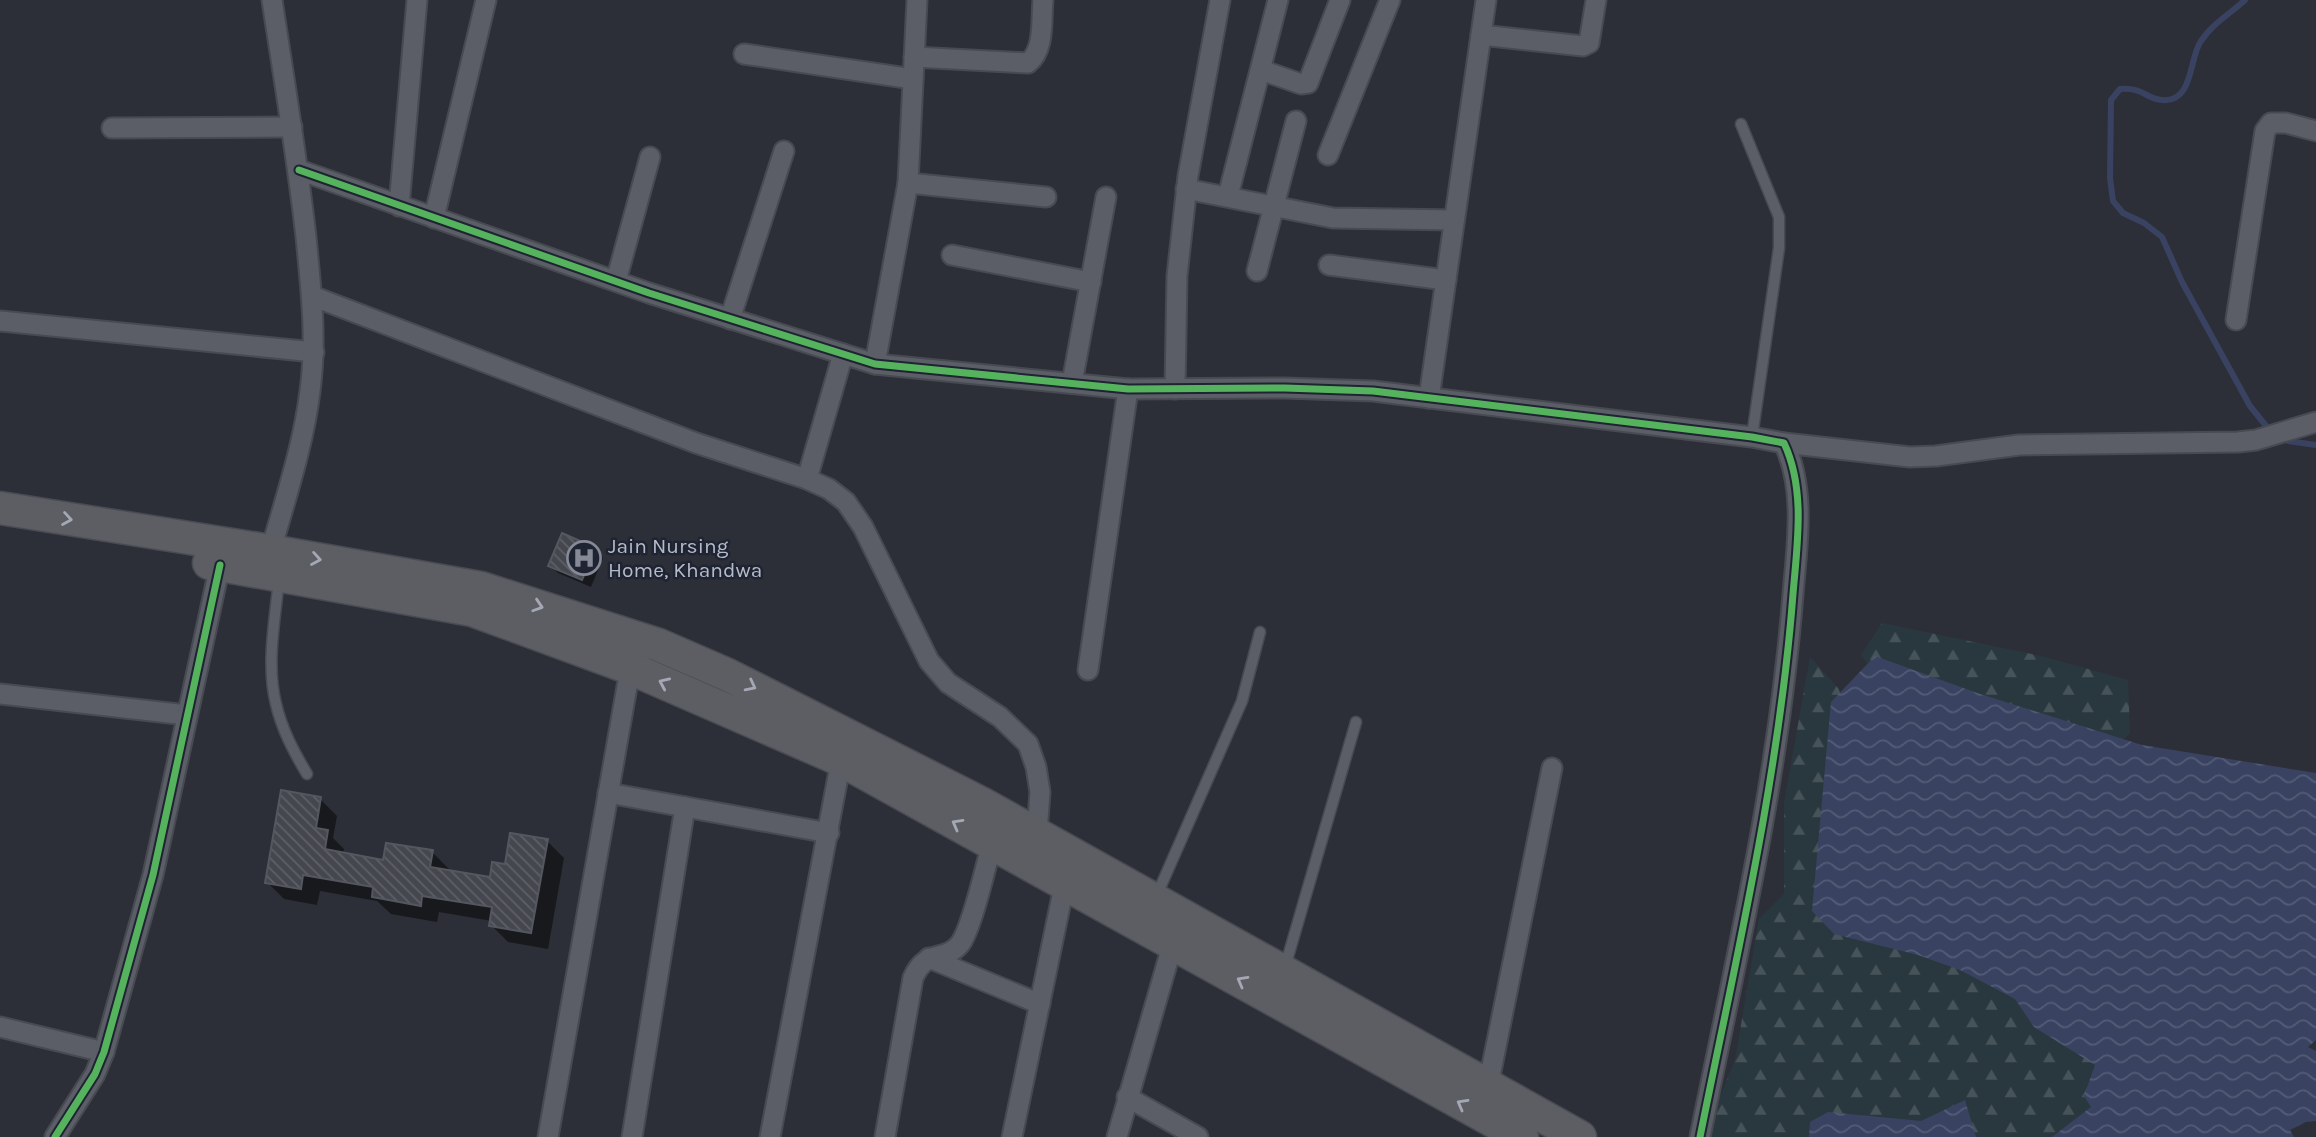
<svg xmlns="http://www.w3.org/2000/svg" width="2316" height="1137" font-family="Karla,sans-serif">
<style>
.forest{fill:url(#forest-firs)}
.water{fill:url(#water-waves)}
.shadow{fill:#0007}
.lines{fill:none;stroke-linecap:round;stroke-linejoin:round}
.stream{stroke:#394361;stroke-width:6}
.building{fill:url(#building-back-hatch);stroke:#54575f;stroke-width:2}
.service-casing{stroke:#484a51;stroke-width:13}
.minor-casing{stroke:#484a51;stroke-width:23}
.trunk-casing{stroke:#494b53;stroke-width:35}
.service{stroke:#5b5e67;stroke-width:10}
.minor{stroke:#5b5e67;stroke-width:19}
.trunk{stroke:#5c5e64;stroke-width:32}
.cycleway-casing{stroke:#1f2433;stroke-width:11}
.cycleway{stroke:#56b35d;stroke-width:7}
.oneway{stroke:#a4a8b5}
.labels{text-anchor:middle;stroke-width:5;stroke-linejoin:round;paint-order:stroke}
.poi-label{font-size:21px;fill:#b6bac9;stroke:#1f2433;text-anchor:start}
</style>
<defs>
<pattern id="forest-firs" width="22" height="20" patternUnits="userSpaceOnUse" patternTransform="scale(1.75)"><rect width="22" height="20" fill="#29383e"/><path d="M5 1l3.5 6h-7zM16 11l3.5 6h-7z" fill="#465359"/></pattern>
<pattern id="water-waves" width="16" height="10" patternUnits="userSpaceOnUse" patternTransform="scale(1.75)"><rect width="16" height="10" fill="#394361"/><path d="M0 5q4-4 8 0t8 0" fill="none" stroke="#535c76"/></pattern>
<pattern id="building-back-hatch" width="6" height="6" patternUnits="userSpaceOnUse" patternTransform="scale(1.75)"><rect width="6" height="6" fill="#45474f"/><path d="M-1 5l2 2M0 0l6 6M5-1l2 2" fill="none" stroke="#5e5f67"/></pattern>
</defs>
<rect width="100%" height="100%" fill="#2c2f38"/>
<g class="forest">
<path d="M1882 623 2041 656 2128 680 2130 733 2110 751 1892 697 1861 655Z"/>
<path d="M1810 657 1838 688 1849 712 1905 914 2107 1055 2105 1104 2079 1137H1708L1722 1092 1735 1060 1759 919 1784 894V803Z"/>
</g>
<g class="water">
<path d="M1875 656 1977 693 2142 745 2316 773V1040L2308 1047 2316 1051V1121L2306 1122 2290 1130 2294 1137H2052L2091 1107 2084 1096 2095 1065 2034 1027 2015 999 1960 970 1918 955 1834 934 1812 911 1831 702Z"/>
<path d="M1965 1100 1976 1137H1809L1810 1122 1828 1112 1921 1121Z"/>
</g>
<g class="shadow">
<path d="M595 549 603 558 591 587 558 573 550 565Z"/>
<path d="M320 799 337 816 333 838 344 849 343 854 385 862 432 852 449 869V872L491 879 506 866 547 841 564 858 548 949 508 942 491 925 492 921 439 912 437 922 391 914 377 901 320 891 317 905 284 899 267 882Z"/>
</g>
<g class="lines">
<g class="stream">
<path d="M2245 0C2230 14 2213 23 2201 41 2189 57 2194 103 2162 100 2146 99 2143 87 2120 89L2111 100 2110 178 2113 201 2123 213 2144 223 2162 237 2182 282 2250 406 2271 432"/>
<path d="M2281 437 2288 441 2316 445"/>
</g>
</g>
<g class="building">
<path d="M562 533 596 548 582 580 548 566Z"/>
<path d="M281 790 321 797 316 828 328 830 325 849 383 860 386 843 433 850 430 867 490 877 492 862 505 864 510 833 548 839 531 933 489 926 492 907 422 896 421 906 372 897 373 887 303 875 301 889 265 883Z"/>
</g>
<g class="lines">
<g class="service-casing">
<g id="service">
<path d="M1741 124 1779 217V248L1752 437"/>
<path d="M279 579C275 619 266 665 276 704 282 730 294 752 307 774"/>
<path d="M1156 897 1242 701 1260 632"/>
<path d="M1285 967 1356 722"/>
</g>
</g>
<g class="minor-casing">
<g id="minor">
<path d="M1481 35 1583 46 1589 43 1596 0"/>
<path d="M744 54 913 79"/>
<path d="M914 57 1028 63C1045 50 1041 20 1043 0"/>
<path d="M1261 70 1301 84 1308 83 1340 0"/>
<path d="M112 128 292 127"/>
<path d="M1328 155 1390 0"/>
<path d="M299 170 649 293 875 364 1128 389 1285 388 1373 391 1752 437 1784 443C1806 490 1797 545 1793 594 1779 777 1736 958 1700 1137"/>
<path d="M908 183 1046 197"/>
<path d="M1186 189 1333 218 1454 220"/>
<path d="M1228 196 1278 0"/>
<path d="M399 206 417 0"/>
<path d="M434 218 486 0"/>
<path d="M952 255 1091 282"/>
<path d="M1329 265 1446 280"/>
<path d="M1257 271 1296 121"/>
<path d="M616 281 650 157"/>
<path d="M312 296 696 443 807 479 829 489 846 502 863 527 929 661 948 683 1000 717 1028 744 1036 767 1040 792 1037 833"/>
<path d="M730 319 784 151"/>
<path d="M2236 320 2265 131 2271 123H2286L2316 131"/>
<path d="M0 321 314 352"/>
<path d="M875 364 908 183 917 0"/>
<path d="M1072 383 1106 197"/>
<path d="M1175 389 1177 276 1188 176 1220 0"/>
<path d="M1429 398 1486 0"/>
<path d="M1784 443 1910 457 1936 456 2019 445 2238 442 2256 440 2316 422"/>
<path d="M807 479 843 354"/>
<path d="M268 561C283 505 303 449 310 391 317 339 311 289 306 237 297 157 284 79 272 0"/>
<path d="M1088 670 1128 389"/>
<path d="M0 694 187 715"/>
<path d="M608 793 829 833"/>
<path d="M929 958 1040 1004"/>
<path d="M0 1027 104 1052"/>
<path d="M1488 1086 1552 768"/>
<path d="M1127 1097 1198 1137"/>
<path d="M55 1137 95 1074 104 1052 153 875 220 565"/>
<path d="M548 1137 632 658"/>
<path d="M632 1137 685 807"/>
<path d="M770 1137 843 750"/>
<path d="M885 1137 913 978C926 948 944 963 960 944 972 928 986 865 992 843"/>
<path d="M1012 1137 1066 877"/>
<path d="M1117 1137 1173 943"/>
</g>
</g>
<g class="trunk-casing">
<g id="trunk">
<path d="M0 508 271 551 481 588 659 645 728 675 981 803 1580 1137"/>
<path d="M209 563 472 610 630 668 841 760 1522 1137"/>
</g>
</g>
<use href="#service" class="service"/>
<use href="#minor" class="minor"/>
<use href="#trunk" class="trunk"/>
<g class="cycleway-casing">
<g id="cycleway">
<path d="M299 170 649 293 875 364 1128 389 1285 388 1373 391 1752 437 1784 443C1806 490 1797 545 1793 594 1779 777 1736 958 1700 1137"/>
<path d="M55 1137 95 1074 104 1052 153 875 220 565"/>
</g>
</g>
<use href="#cycleway" class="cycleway"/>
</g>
<defs><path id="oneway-chevron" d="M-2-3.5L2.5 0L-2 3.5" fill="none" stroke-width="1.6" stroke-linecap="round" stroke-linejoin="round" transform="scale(1.75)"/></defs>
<g class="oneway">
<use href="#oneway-chevron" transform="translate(67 519) rotate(9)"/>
<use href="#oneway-chevron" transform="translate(316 559) rotate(10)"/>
<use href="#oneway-chevron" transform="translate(538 606) rotate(18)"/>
<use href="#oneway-chevron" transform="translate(664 683) rotate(-156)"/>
<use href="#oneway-chevron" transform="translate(751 686) rotate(27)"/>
<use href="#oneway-chevron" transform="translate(957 824) rotate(-151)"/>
<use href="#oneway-chevron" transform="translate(1242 981) rotate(-151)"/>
<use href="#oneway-chevron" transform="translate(1462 1104) rotate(-151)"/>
</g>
<defs>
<g id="hospital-ring" transform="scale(1.75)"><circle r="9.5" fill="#1f2433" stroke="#868996" stroke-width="1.5"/><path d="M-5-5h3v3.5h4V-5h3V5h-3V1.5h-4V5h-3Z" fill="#868996"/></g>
</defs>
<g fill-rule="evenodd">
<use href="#hospital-ring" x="584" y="558"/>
</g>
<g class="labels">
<g class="poi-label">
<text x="608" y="553">Jain Nursing<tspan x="608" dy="24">Home, Khandwa</tspan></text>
</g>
</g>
</svg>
